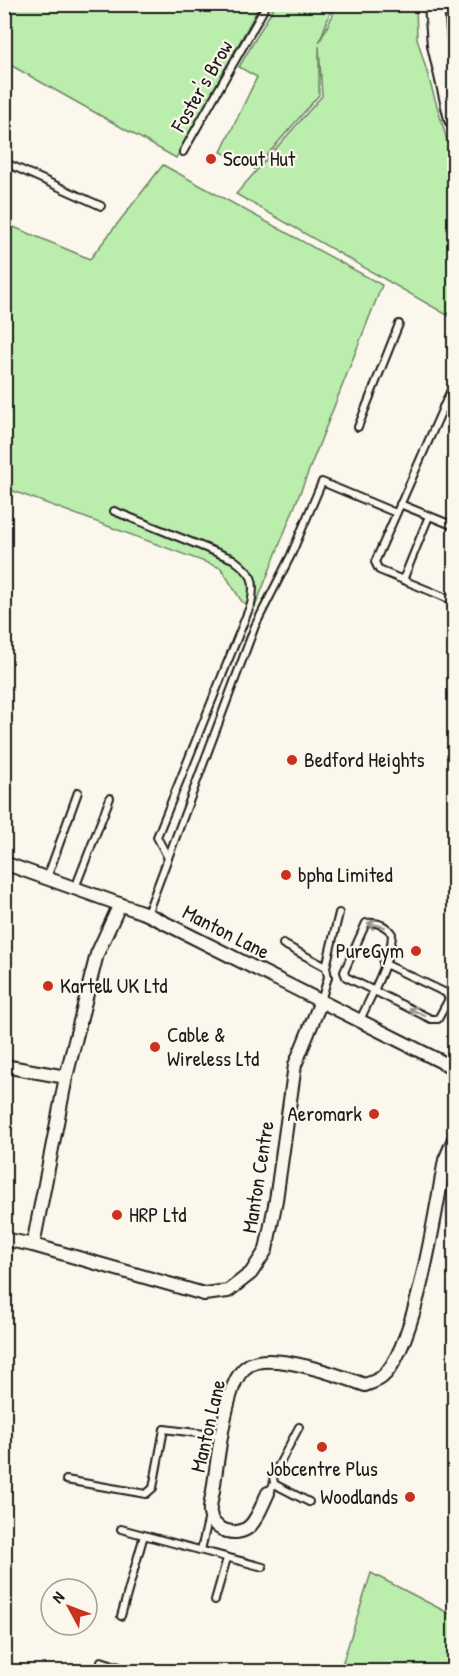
<svg xmlns="http://www.w3.org/2000/svg" width="459" height="1676" font-family="'Patrick Hand',sans-serif">
<style>
.green{fill:#bbedad;stroke:#6c8464;stroke-width:1.5}
.lines{fill:none;stroke-linecap:round;stroke-linejoin:round}
.lane-casing{stroke:#1c1c1c;stroke-width:10}
.street-casing{stroke:#1c1c1c;stroke-width:16}
.secondary-casing{stroke:#1c1c1c;stroke-width:22}
.lane{stroke:#fbf7ec;stroke-width:6}
.street{stroke:#fbf7ec;stroke-width:12}
.secondary{stroke:#fbf7ec;stroke-width:18}
.oneway{stroke:#97948e}
.poi-dot{fill:#c8321e;stroke:#fbf7ec;stroke-width:2}
.labels{text-anchor:middle;stroke-width:4.5;stroke-linejoin:round;paint-order:stroke}
.street-label{font-size:21px;fill:#1c1c1c;stroke:#fbf7ec}
.poi-label{font-size:21px;fill:#1c1c1c;stroke:#fbf7ec;text-anchor:start}
</style>
<rect width="100%" height="100%" fill="#fbf7ec"/>
<filter id="ink" filterUnits="userSpaceOnUse"><feTurbulence type="fractalNoise" baseFrequency=".0167" numOctaves="2"/><feDisplacementMap in="SourceGraphic" scale="12" xChannelSelector="R" yChannelSelector="G"/><feConvolveMatrix kernelMatrix="1 2 1 2 8 2 1 2 1" color-interpolation-filters="sRGB"/></filter>
<g filter="url(#ink)">
<g class="green">
<path d="M5 4H260V5L176 158 5 62Z"/>
<path d="M275 5H333L319 43 333 15 335 5H416L417 38 454 164V319L236 194 322 96 319 46V95L255 169 221 152 257 77 239 67Z"/>
<path d="M163 165 382 285 255 607 242 602 221 568 5 488 4 238 9 225 90 259Z"/>
<path d="M371 1573 454 1616V1671H340Z"/>
</g>
<g class="lines">
<g class="lane-casing">
<g id="lane">
<path d="M183 152 267 4"/>
<path d="M4 162 101 206"/>
<path d="M454 383 375 562 379 570 454 601"/>
<path d="M443 407 454 414"/>
<path d="M358 427 399 324"/>
<path d="M400 504 454 526"/>
<path d="M114 511 233 559C253 574 256 580 251 604L157 837 168 858 147 914"/>
<path d="M403 580 429 516"/>
<path d="M168 858 255 626 291 555 322 482 396 513"/>
<path d="M47 878 78 792"/>
<path d="M75 888 110 798"/>
<path d="M283 944 326 967 328 977 321 1001"/>
<path d="M326 967 339 913"/>
<path d="M360 1020C370 998 392 958 392 934 386 925 376 922 366 923L344 972 346 977 431 1019H438L449 999 446 993 383 963"/>
<path d="M66 1480 146 1494 153 1488 164 1429 221 1436"/>
<path d="M274 1484 309 1502"/>
<path d="M268 1493 274 1484 273 1476 299 1427"/>
<path d="M121 1529 263 1567"/>
<path d="M201 1550 209 1516"/>
<path d="M215 1600 227 1558"/>
<path d="M121 1616 144 1535"/>
<path d="M101 1661 135 1672"/>
</g>
</g>
<g class="street-casing">
<g id="street">
<path d="M4 863 147 914 454 1068"/>
<path d="M4 1066 66 1077"/>
<path d="M4 1239 33 1245 66 1077 97 954 120 904"/>
<path d="M33 1245 204 1294 228 1291 251 1273 266 1250 276 1200 295 1065 321 1001"/>
<path d="M268 1493C263 1503 258 1518 250 1526 237 1538 212 1531 210 1513 209 1507 212 1497 213 1491 218 1457 222 1419 233 1387 236 1379 242 1369 249 1365 272 1351 341 1376 365 1385 370 1383 377 1381 382 1377 416 1349 436 1207 445 1160L454 1139"/>
</g>
</g>
<g class="secondary-casing">
<path id="secondary" d="M434 4 437 45 454 119"/>
</g>
<use href="#lane" class="lane"/>
<use href="#street" class="street"/>
<use href="#secondary" class="secondary"/>
</g>
<defs><path id="oneway-shaft" d="M-6 0H5M1.5-3L5.5 0L1.5 3" fill="none" stroke-width="1.6" stroke-linecap="round" stroke-linejoin="round" transform="scale(1.5)"/></defs>
<g class="oneway">
<use href="#oneway-shaft" transform="translate(376 925) rotate(-166)"/>
<use href="#oneway-shaft" transform="translate(417 1012) rotate(-155)"/>
</g>
</g>
<g class="poi-dot">
<circle cx="211" cy="159" r="6"/>
<circle cx="292" cy="760" r="6"/>
<circle cx="286" cy="875" r="6"/>
<circle cx="416" cy="951" r="6"/>
<circle cx="48" cy="986" r="6"/>
<circle cx="155" cy="1047" r="6"/>
<circle cx="374" cy="1114" r="6"/>
<circle cx="117" cy="1215" r="6"/>
<circle cx="322" cy="1447" r="6"/>
<circle cx="410" cy="1497" r="6"/>
</g>
<g class="labels">
<g class="street-label">
<text transform="translate(202 86) rotate(-60)" y="7">Foster's Brow</text>
<text transform="translate(226 932) rotate(27)" y="7">Manton Lane</text>
<text transform="translate(258 1177) rotate(-81)" y="7">Manton Centre</text>
<text transform="translate(208 1426) rotate(-77)" y="7">Manton Lane</text>
</g>
<g class="poi-label">
<text x="223" y="166">Scout Hut</text>
<text x="304" y="767">Bedford Heights</text>
<text x="298" y="882">bpha Limited</text>
<text x="404" y="958" text-anchor="end">PureGym</text>
<text x="60" y="993">Kartell UK Ltd</text>
<text x="167" y="1042">Cable &amp;<tspan x="167" dy="24">Wireless Ltd</tspan></text>
<text x="362" y="1121" text-anchor="end">Aeromark</text>
<text x="129" y="1222">HRP Ltd</text>
<text x="322" y="1476" text-anchor="middle">Jobcentre Plus</text>
<text x="398" y="1504" text-anchor="end">Woodlands</text>
</g>
</g>
<rect width="459" height="1676" fill="none" stroke="#fbf7ec" stroke-width="24"/>
<rect x="12" y="12" width="435" height="1652" fill="none" stroke="#1c1c1c" stroke-width="2" filter="url(#ink)"/>
<g transform="translate(69 1607) rotate(311)"><circle r="28" fill="#fbf7ec" stroke="#a29f99" stroke-width="1.5"/>
<path d="M0-4.5L10 22L0 15L-10 22Z" fill="#c8321e"/>
<text y="-9" font-size="16" font-weight="bold" text-anchor="middle" fill="#1c1c1c">N</text>
</g>
</svg>
